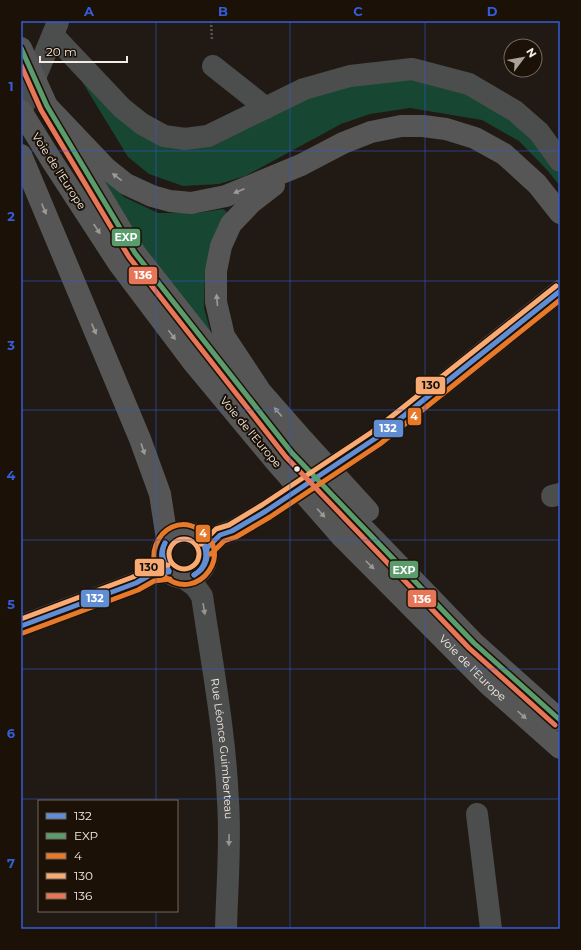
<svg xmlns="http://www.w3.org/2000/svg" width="581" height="950" font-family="Montserrat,sans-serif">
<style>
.green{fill:#174633}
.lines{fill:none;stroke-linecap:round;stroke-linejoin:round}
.path{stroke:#585756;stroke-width:2.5;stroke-dasharray:2 2;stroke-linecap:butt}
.minor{stroke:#4c4d4d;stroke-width:22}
.major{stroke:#555655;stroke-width:22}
.major-bridge{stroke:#555655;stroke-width:22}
.bus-1-casing{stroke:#1c1107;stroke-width:8}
.bus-2-casing{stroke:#1c1107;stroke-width:8}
.bus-3-casing{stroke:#1c1107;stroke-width:8}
.bus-4-casing{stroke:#1c1107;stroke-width:8}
.bus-5-casing{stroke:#1c1107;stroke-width:8}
.bus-1{stroke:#618dd4;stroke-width:5}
.bus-2{stroke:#5a9c6c;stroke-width:5}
.bus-3{stroke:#e7792b;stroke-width:5}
.bus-4{stroke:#f9a972;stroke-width:5}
.bus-5{stroke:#e77557;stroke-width:5}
.oneway{fill:#9d9a95}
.oneway2{fill:#989591}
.grid{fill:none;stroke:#325ed9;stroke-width:1;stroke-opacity:0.55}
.bus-dot{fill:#f4ece4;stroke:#1c1107;stroke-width:1.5}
.labels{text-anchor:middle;stroke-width:4;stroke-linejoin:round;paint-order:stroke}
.street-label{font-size:11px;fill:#f4ece4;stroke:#1c1107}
.line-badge{stroke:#1c1107;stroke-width:1.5}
.badge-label{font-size:11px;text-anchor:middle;font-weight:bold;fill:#fff}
.pale-badge-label{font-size:11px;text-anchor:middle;font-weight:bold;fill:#111}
.neatline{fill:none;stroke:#325ed9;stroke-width:1.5}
.grid-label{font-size:13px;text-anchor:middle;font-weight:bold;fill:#325ed9}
</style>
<rect width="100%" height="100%" fill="#211a14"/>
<g class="green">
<path d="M75 70 157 141 302 97 370 81 405 79 439 83 471 94 534 137 560 175V186L548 171 519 141 482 120 410 108 370 114 341 124 245 176 219 184 183 186 149 174 128 157Z"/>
<path d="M100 175 124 197 158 213H197L223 209 227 212 205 272 204 308 215 348 145 250Z"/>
</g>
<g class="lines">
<path class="path" d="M211 21 212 40"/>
<g class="minor">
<path d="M53 35 122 108 142 124 164 136 185 139 208 136 304 89 350 76 412 69 469 84 515 111 539 132 560 161"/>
<path d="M213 66 266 108"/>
<path d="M21 112 58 22"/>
<path d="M552 496 560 494"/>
<path id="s1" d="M184 578 195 586 202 596C212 664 225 732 228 801 231 844 227 887 226 929"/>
<path d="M477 814 491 929"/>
</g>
<g class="major">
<path d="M47 106 106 168 126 184 152 196 170 201 191 203 226 196 301 165 343 143 371 132 401 126H423L446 129 475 138 504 154 537 184 560 213"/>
<path d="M68 141 135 253 292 453"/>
<path d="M21 155 140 439 160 494 167 539"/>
<path d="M52 161 119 264 192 361 276 462"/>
<path d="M274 185 252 202 231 224 221 246 216 271V302L224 336 261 392 304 441"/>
<path d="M357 522 474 643 560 720"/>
<circle cx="184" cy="555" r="23"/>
<path id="s2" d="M342 537 489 685 560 748"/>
<path d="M206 549 220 535 232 531 266 511 376 438 560 291"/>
<path d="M21 626 136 583 152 574 169 572"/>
</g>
<g class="major-bridge">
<path d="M21 48 47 106"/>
<path d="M21 111 52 161"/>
<path d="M304 441 368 511"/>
<path d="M292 453 357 522"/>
<path d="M276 462 342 537"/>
</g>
<g class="bus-1-casing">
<g id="bus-1">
<path d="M165 543C160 553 163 562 169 571"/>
<path d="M165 543C159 554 161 562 169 571"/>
<path d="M206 549 220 535 232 531 266 511 376 438 560 291"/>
<path d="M194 575C207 567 208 554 203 542"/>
<path d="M194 575C206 569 212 553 203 542"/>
<path d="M21 626 136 583 152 574 169 572"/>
</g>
</g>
<g class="bus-2-casing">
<path id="bus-2" d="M21 48 47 106 135 253 292 453 474 643 560 720"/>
</g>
<g class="bus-3-casing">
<g id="bus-3">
<path d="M211 554 224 541 236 537 270 517 380 444 560 300"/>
<path d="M163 576C161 573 159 571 157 569 149 554 157 534 172 527 181 523 190 524 198 529 237 550 199 604 165 577"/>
<path d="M23 633 138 590 154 581 170 579"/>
</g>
</g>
<g class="bus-4-casing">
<g id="bus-4">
<circle cx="184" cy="554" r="15"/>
<path d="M201 544 216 529 229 525 262 505 372 432 556 286"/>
<path d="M21 619 133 577 150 567 168 565"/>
</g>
</g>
<g class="bus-5-casing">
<path id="bus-5" d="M21 65 41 110 129 257 286 457 469 648 555 725"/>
</g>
<use href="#bus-1" class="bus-1"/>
<use href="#bus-2" class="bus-2"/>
<use href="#bus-3" class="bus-3"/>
<use href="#bus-4" class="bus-4"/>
<use href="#bus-5" class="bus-5"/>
</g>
<defs><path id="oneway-solid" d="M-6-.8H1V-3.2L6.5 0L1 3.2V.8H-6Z"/></defs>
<g class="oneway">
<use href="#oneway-solid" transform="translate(117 177) rotate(-143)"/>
<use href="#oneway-solid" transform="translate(239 191) rotate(157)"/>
<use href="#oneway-solid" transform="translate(44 209) rotate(67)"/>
<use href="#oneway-solid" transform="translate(97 229) rotate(57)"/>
<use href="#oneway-solid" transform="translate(217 300) rotate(-95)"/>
<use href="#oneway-solid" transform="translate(94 329) rotate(67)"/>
<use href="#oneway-solid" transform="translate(172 335) rotate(53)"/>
<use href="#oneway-solid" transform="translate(278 412) rotate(-131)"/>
<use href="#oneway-solid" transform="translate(143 449) rotate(71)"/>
<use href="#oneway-solid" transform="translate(321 513) rotate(48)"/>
<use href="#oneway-solid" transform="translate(370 565) rotate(45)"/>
<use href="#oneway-solid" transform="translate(522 715) rotate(42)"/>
</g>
<g class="oneway2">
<use href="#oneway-solid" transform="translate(204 609) rotate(81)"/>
<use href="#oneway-solid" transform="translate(229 840) rotate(91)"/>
</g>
<path class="grid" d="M156 21V801M290 21V929M425 21V929M21 151H560M21 281H560M21 410H560M21 540H560M21 669H560M21 799H560M156 911V929"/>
<circle class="bus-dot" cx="297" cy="469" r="3.5"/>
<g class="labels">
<g class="street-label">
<text transform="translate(59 171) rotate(57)" y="4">Voie de l'Europe</text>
<text transform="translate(251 432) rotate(50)" y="4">Voie de l'Europe</text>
<text dy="4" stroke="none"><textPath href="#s2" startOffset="185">Voie de l'Europe</textPath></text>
<text dy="4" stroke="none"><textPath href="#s1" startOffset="180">Rue Léonce Guimberteau</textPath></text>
</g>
</g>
<g class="line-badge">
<rect x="111" y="228" width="30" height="19" rx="4" fill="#5a9c6c"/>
<rect x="128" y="266" width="30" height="19" rx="4" fill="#e77557"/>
<rect x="415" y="376" width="31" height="19" rx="4" fill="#f9a972"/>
<rect x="407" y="407" width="15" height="19" rx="4" fill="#e7792b"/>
<rect x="373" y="419" width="31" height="19" rx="4" fill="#618dd4"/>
<rect x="195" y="524" width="16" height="19" rx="4" fill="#e7792b"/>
<rect x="134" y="558" width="31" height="19" rx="4" fill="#f9a972"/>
<rect x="389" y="560" width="30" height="19" rx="4" fill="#5a9c6c"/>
<rect x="80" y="589" width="30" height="19" rx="4" fill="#618dd4"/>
<rect x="407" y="589" width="30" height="19" rx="4" fill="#e77557"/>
</g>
<g class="badge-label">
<text x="126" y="241">EXP</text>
<text x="143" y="279">136</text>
<text x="414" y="420">4</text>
<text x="388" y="432">132</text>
<text x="203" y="537">4</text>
<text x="404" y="574">EXP</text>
<text x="95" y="602">132</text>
<text x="422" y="603">136</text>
</g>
<g class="pale-badge-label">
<text x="431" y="389">130</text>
<text x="149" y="571">130</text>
</g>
<rect width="581" height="950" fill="none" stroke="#1c1107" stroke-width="44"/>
<rect x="38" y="800" width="140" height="112" fill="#1c1107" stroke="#72695f"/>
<rect x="46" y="813" width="20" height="6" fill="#618dd4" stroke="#72695f"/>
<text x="74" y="820" font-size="12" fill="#f4ece4">132</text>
<rect x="46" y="833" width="20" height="6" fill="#5a9c6c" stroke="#72695f"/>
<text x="74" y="840" font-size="12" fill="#f4ece4">EXP</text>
<rect x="46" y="853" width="20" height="6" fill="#e7792b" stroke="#72695f"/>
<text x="74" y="860" font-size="12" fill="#f4ece4">4</text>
<rect x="46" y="873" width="20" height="6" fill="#f9a972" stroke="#72695f"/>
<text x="74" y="880" font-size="12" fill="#f4ece4">130</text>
<rect x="46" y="893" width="20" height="6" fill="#e77557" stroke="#72695f"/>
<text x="74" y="900" font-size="12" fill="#f4ece4">136</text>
<g transform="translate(523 58) rotate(58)"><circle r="19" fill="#1c1107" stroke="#72695f"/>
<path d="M0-3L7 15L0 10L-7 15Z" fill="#aaa29b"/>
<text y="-6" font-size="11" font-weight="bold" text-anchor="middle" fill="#f4ece4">N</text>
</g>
<path d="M40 56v6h87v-6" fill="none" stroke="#f4ece4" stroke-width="2"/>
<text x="46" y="56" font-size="12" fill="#f4ece4" stroke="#1c1107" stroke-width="3" paint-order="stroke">20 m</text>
<rect x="22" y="22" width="537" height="906" class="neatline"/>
<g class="grid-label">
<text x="89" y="16">A</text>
<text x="223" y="16">B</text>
<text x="358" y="16">C</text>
<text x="492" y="16">D</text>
<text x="11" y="91">1</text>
<text x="11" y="221">2</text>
<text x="11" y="350">3</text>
<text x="11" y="480">4</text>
<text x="11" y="609">5</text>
<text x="11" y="738">6</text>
<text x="11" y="868">7</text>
</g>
</svg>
